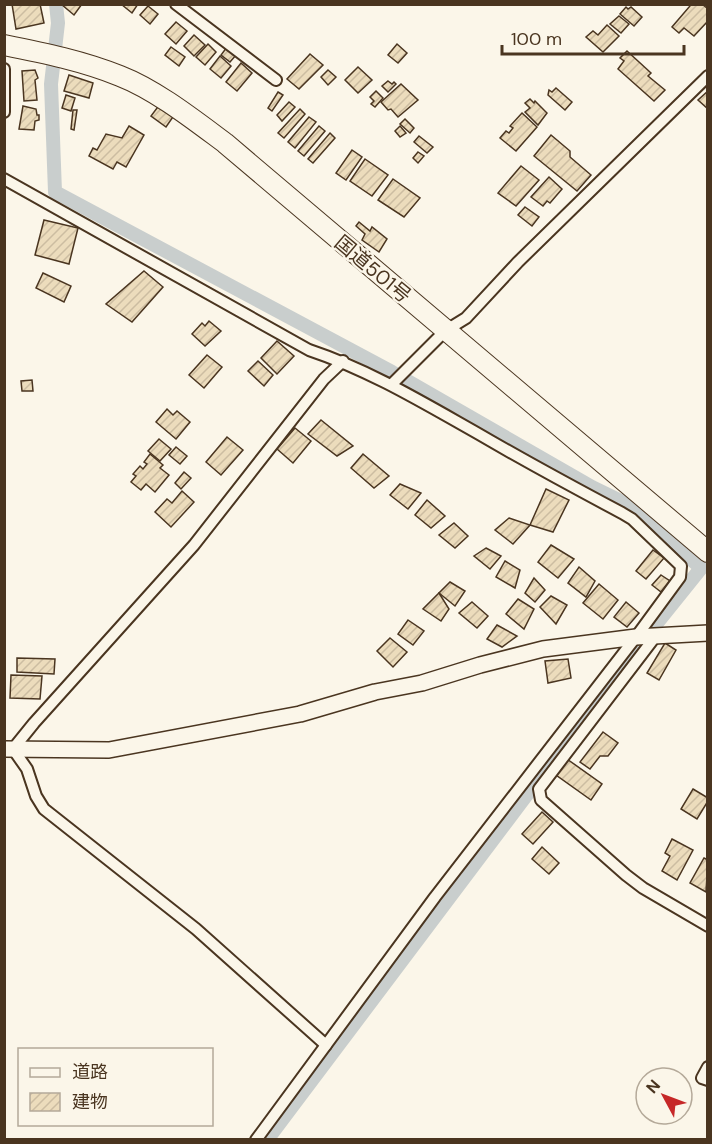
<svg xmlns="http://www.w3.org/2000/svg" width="712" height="1144" font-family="'DM Sans','Noto Sans JP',sans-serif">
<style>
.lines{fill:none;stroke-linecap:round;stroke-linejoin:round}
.canal{stroke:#c9cecd;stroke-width:14}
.building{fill:url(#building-hatch);stroke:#4a3520;stroke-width:1.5}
.street-casing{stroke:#4a3520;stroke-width:14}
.secondary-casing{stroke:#4a3520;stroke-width:18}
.highway-casing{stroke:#4a3520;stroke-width:22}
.street{stroke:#fbf6e9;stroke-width:10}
.secondary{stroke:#fbf6e9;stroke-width:15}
.highway{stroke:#fbf6e9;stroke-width:20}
.labels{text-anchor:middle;stroke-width:4.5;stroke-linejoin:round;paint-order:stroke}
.street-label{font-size:20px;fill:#4a3520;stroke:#fbf6e9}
</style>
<defs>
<pattern id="building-hatch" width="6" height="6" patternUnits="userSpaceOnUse" patternTransform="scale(1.5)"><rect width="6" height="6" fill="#ecdcbc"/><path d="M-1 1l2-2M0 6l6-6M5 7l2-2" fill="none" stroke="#ccbda1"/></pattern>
</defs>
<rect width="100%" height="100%" fill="#fbf6e9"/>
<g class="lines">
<g class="canal">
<path d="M56 4 58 23 51 84 55 192 392 372 592 487 629 505 701 568"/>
<path d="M657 623 706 562"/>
<path d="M267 1140 635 651"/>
</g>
</g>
<g class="building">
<path d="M12 4H40L44 23 16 29Z"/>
<path d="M61 4H82L74 15Z"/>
<path d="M121 4H138L132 13Z"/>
<path d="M689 4H702L708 9V21L694 36 684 28 679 33 672 27 690 6Z"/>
<path d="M148 6 158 14 150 24 140 15Z"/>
<path d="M626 7 628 9 631 7 642 17 634 26 620 14Z"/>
<path d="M619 16 629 24 621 33 610 24Z"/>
<path d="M176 22 187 31 176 44 165 34Z"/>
<path d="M607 25 619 36 603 52 586 37 593 31 598 35Z"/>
<path d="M194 35 205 45 194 56 184 46Z"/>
<path d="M208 44 216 52 205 65 196 57Z"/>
<path d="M397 44 407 53 398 63 388 55Z"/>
<path d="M171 47 185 57 179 66 165 55Z"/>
<path d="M227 47 237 54 230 62 221 55Z"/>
<path d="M627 51 651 73 648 76 665 90 654 101 618 69 624 61 620 58Z"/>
<path d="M310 54 323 65 299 89 287 79Z"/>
<path d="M220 56 231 66 221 78 210 69Z"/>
<path d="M241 63 252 73 237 91 226 82Z"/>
<path d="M358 67 372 80 358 93 345 80Z"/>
<path d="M35 70 38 78 35 80 37 100 24 101 22 71Z"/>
<path d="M328 70 336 77 328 85 321 77Z"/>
<path d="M69 75 93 83 89 98 64 91Z"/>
<path d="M388 81 392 84 394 82 396 84 388 92 382 86Z"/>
<path d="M401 84 418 100 398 117 391 109 388 110 381 102Z"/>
<path d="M556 88 572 102 565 110 548 95 549 90 552 92Z"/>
<path d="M376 91 383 98 375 107 371 104 374 101 370 97Z"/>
<path d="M708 91V109L698 100Z"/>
<path d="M278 92 283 95 272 111 268 108Z"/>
<path d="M66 95 75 98 71 111 62 108Z"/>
<path d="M530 99 534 103 535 101 547 113 538 125 525 112 530 108 525 103Z"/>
<path d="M289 102 295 107 282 121 277 115Z"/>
<path d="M160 104 175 114 166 127 151 116Z"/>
<path d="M23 106 36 109 37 115H39V120L35 121 34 130 19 129Z"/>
<path d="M300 109 305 114 284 138 278 133Z"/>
<path d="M73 110H77L74 130 71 129Z"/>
<path d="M522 113 537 127 516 151 500 138 506 131 509 133 513 128 510 126Z"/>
<path d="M309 117 316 122 295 148 288 142Z"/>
<path d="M405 119 414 128 410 133 400 124Z"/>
<path d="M129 126 144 135 126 167 117 162 113 169 89 156 93 148 97 150 106 134 122 138Z"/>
<path d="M319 126 325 131 304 156 298 151Z"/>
<path d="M400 126 406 133 400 137 395 131Z"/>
<path d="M330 133 335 138 313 163 308 159Z"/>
<path d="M551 135 570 151V157L591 175 577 191 534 156Z"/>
<path d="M419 136 433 147 427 153 414 142Z"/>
<path d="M352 150 362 157 346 180 336 173Z"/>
<path d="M418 152 424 156 418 163 413 158Z"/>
<path d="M365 159 388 175 372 196 350 181Z"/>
<path d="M521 166 539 180 516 206 498 193Z"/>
<path d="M549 177 562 189 550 203 547 201 543 206 531 197Z"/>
<path d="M393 179 420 198 404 217 378 200Z"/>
<path d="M525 207 539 217 532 226 518 215Z"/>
<path d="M44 220 78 228 69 264 35 255Z"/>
<path d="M359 222 370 231 372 227 387 239 379 252 362 240 365 234 356 226Z"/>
<path d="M144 271 163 287 132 322 106 304Z"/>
<path d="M43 273 71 286 64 302 36 288Z"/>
<path d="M209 321 221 331 205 346 192 334 202 323 205 326Z"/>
<path d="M277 341 294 356 277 374 261 358Z"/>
<path d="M207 355 222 367 204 388 189 375Z"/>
<path d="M258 361 273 375 264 386 248 371Z"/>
<path d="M32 380 33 391H22L21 381Z"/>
<path d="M167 409 173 415 177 411 190 422 176 439 156 422Z"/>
<path d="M321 420 353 446 337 456 308 434Z"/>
<path d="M295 428 311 441 293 463 277 449Z"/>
<path d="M227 437 243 450 221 475 206 462Z"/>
<path d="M159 439 171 449 160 461 148 451Z"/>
<path d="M176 447 187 456 180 464 169 455Z"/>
<path d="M150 454 163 465 160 468 169 475 155 492 146 484 141 490 131 482 136 476 133 474 140 466 143 469 147 464 144 462Z"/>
<path d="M363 454 389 476 374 488 351 468Z"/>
<path d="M184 472 191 478 181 489 175 483Z"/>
<path d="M400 484 421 493 408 509 390 495Z"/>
<path d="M546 489 569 500 553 532 530 525Z"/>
<path d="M182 491 194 502 171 527 155 512 167 499 172 503Z"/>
<path d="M427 500 445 516 431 528 415 515Z"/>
<path d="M509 518 530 525 513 544 495 530Z"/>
<path d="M454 523 468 536 455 548 439 535Z"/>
<path d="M551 545 574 559 558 578 538 562Z"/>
<path d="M486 548 501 556 490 569 474 556Z"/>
<path d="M653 550 664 558 646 579 636 571Z"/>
<path d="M505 561 520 570 515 588 496 577Z"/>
<path d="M579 567 595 581 586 597 568 583Z"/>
<path d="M661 575 670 581 661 592 652 585Z"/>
<path d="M534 578 545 590 535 602 525 593Z"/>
<path d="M450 582 465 591 455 606 439 593Z"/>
<path d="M599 584 618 600 603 619 583 603Z"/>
<path d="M439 593 449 609 441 621 423 609Z"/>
<path d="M551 596 567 605 556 624 540 607Z"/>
<path d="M518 599 534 609 524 629 506 614Z"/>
<path d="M472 602 488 616 477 628 459 613Z"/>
<path d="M626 602 639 613 627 627 614 617Z"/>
<path d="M408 620 424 631 413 645 398 634Z"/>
<path d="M497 625 517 636 502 647 487 639Z"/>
<path d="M390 638 407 652 393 667 377 651Z"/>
<path d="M665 643 676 650 659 680 647 673Z"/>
<path d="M17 658 55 659 54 674 17 672Z"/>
<path d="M568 659 571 678 548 683 545 661Z"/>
<path d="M11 675 42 676 40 699 10 698Z"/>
<path d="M603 732 618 743 608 756H600L590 769 580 762Z"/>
<path d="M567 759 602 784 591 800 556 775Z"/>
<path d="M693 789 708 798V801L697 819 681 809Z"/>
<path d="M542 812 553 822 533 844 522 834Z"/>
<path d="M672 839 693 850 677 880 662 871 670 856 665 853Z"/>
<path d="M542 847 559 863 549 874 532 859Z"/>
<path d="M704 858 708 860 706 892 690 883Z"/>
</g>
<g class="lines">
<g class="street-casing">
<g id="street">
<path d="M176 4 276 80"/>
<path d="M4 69V112"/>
<path d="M4 179 309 350C369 370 422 402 477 433 525 461 573 487 622 513L632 519 681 566 680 577 636 637 435 897 256 1140"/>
<path d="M392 384 445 331 466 318 518 262 708 76"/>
<path d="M655 637 539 789 541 800 626 875 643 888 708 926"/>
<path d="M326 1045 196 929 44 809 36 796 27 769 13 749 34 723 194 545 324 379 343 361"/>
<path d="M708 1067 702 1078 708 1080"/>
</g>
</g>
<g class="secondary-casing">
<path id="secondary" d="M4 749 109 750 300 714 375 692 422 683 480 665 543 649 636 637 708 633"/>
</g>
<g class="highway-casing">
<path id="highway" d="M4 45C44 53 83 61 120 76 156 90 194 120 225 143L708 552"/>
</g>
<use href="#street" class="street"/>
<use href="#secondary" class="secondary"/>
<use href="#highway" class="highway"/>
</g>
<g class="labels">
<g class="street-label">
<text transform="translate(373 269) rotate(40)" y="7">国道501号</text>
</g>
</g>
<rect width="712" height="1144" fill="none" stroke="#4a3520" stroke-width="12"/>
<rect x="18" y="1048" width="195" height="78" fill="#fbf6e9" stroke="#b4a999" stroke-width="1.5"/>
<rect x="30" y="1068" width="30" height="9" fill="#fbf6e9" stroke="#b4a999" stroke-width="1.5"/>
<text x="72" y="1078" font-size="18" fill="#4a3520">道路</text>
<rect x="30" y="1093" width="30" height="18" fill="url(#building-hatch)" stroke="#b4a999" stroke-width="1.5"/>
<text x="72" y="1108" font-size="18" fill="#4a3520">建物</text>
<g transform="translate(664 1096) rotate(311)"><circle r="28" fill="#fbf6e9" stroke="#b4a999" stroke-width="1.5"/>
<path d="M0-4.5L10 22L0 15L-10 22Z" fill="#c62828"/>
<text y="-9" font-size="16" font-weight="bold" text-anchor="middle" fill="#4a3520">N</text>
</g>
<path d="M502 45v9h182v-9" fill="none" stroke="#4a3520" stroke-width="3"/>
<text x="511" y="45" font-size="18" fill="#4a3520" stroke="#fbf6e9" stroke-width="4.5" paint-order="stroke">100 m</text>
</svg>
